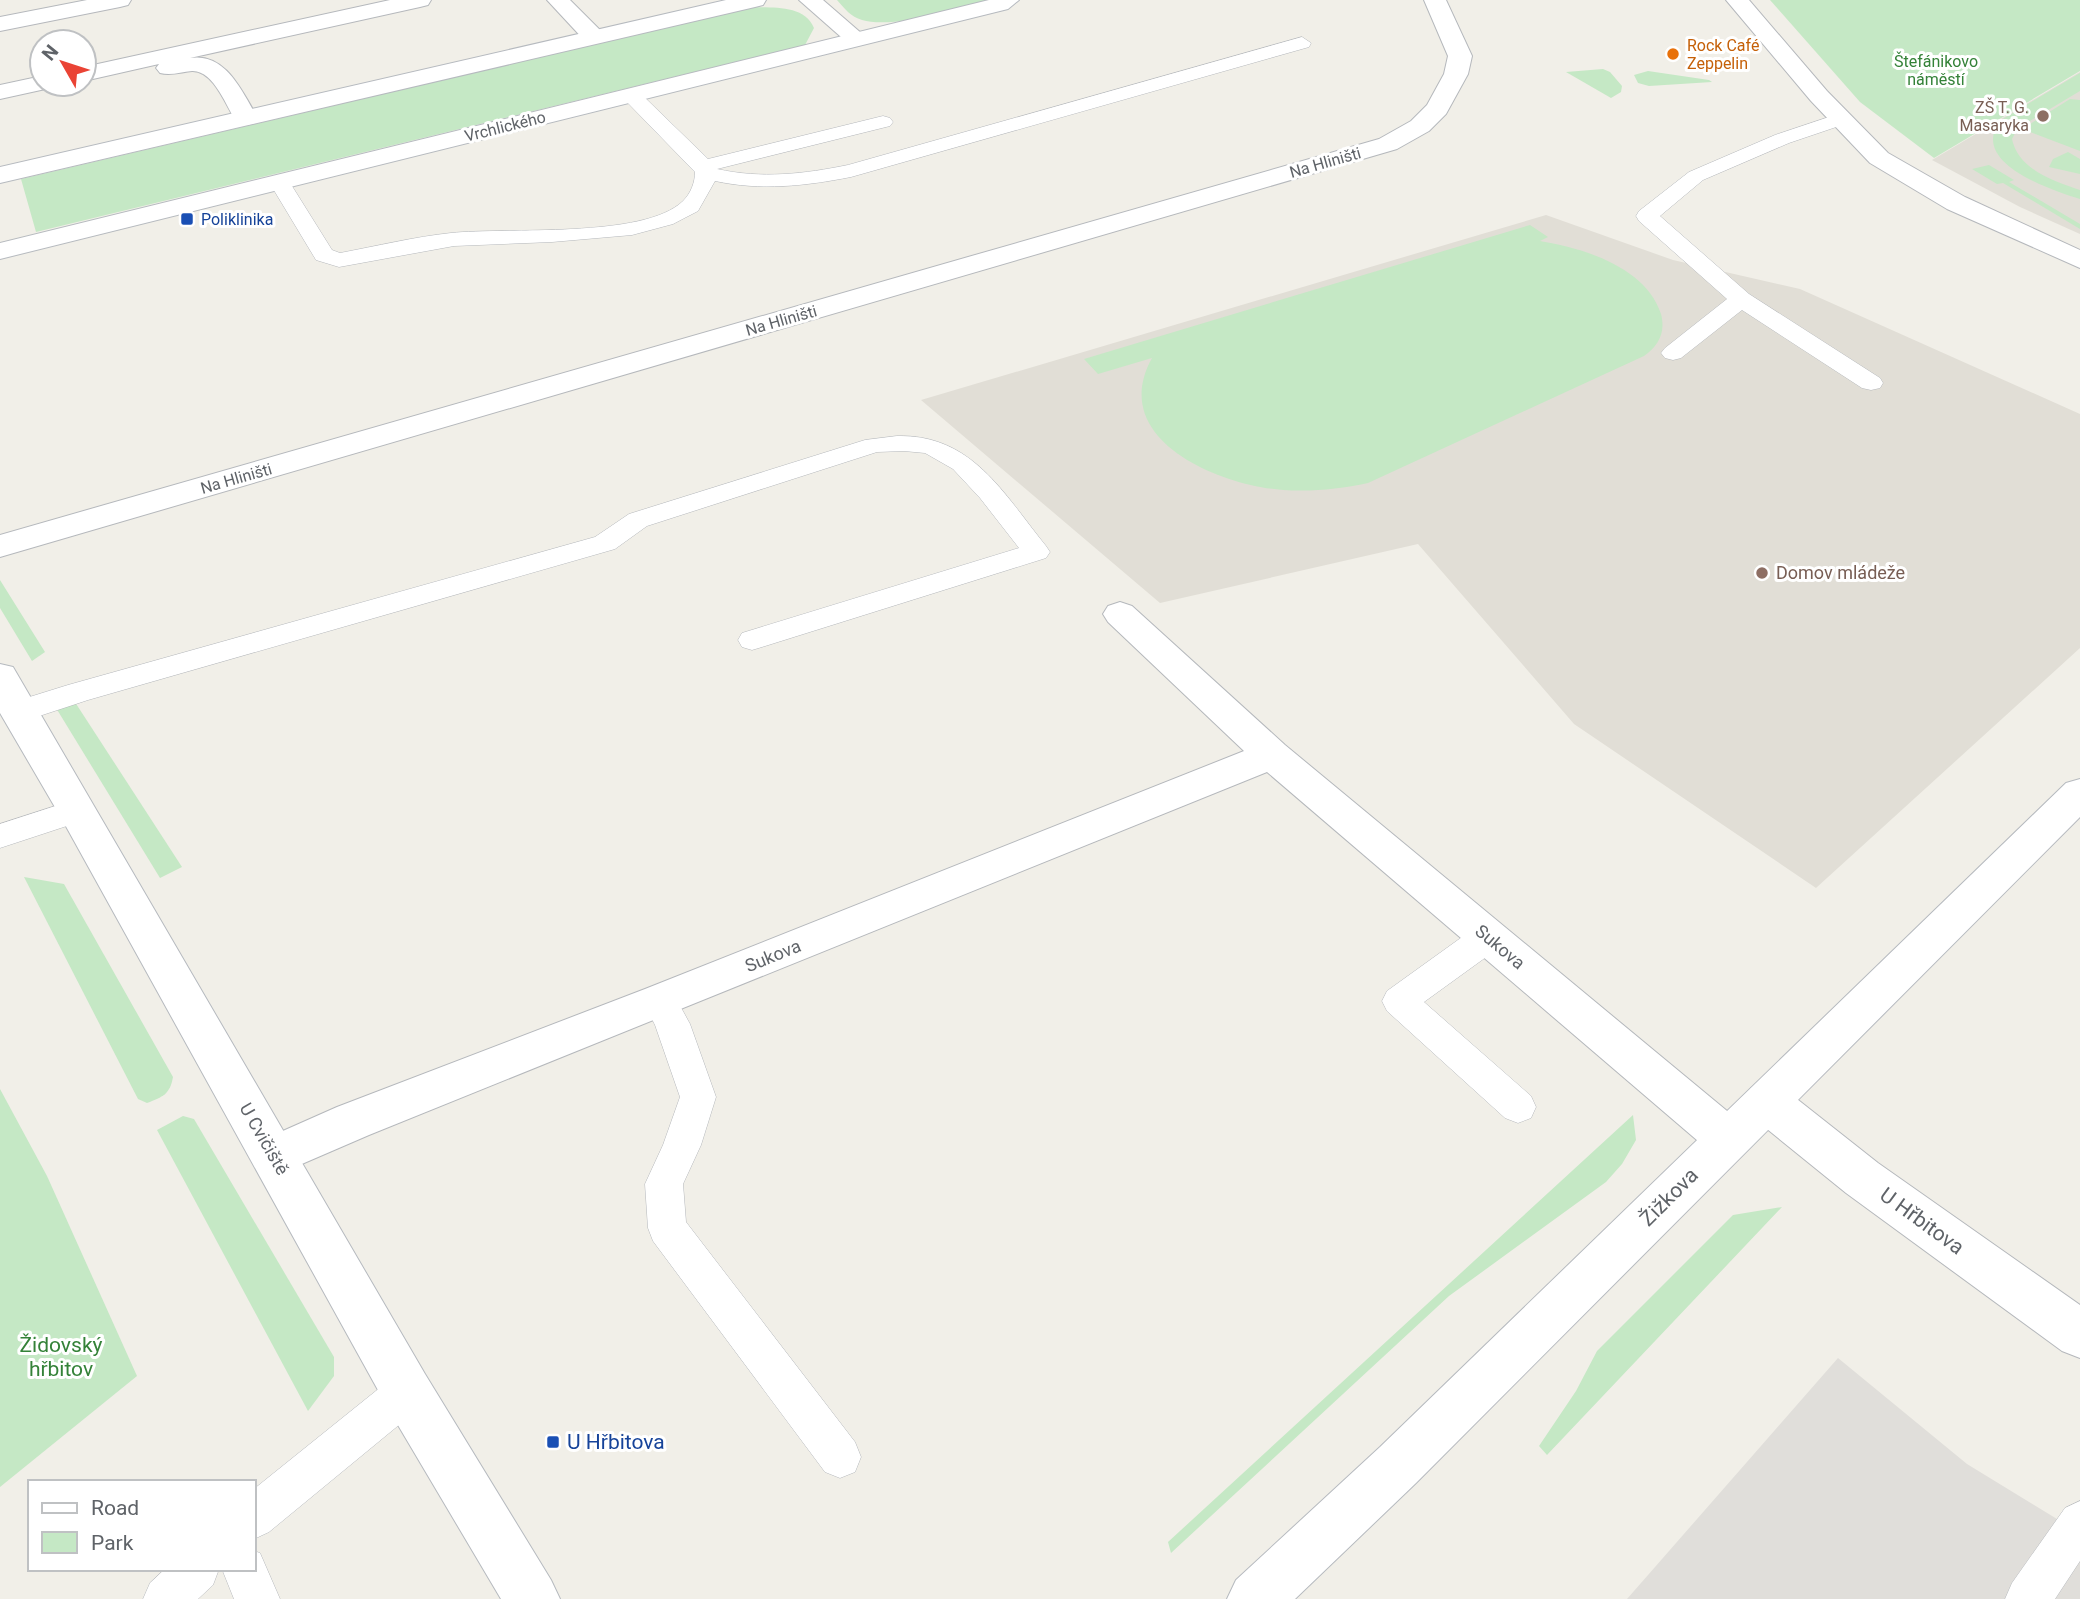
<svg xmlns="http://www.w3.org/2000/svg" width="2080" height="1599" font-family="Roboto,sans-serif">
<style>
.industrial{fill:#e0deda}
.education{fill:#e1ded6}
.green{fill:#c5e8c5}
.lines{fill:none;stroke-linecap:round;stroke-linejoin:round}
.lane-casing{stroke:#b5b8bc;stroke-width:1}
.street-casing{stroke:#b5b8bc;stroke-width:2}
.secondary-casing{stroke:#b6babf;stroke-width:2}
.lane{fill:#fff;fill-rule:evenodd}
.street{fill:#fff;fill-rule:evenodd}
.secondary{fill:#fff;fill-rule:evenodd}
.food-dot{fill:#e8710a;stroke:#fff;stroke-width:2.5}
.education-dot{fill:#8d6e63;stroke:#fff;stroke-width:2.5}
.transit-dot{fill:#1a4fb4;stroke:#fff;stroke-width:2.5}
.labels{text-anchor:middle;stroke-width:6;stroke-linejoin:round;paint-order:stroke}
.far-food-label{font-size:16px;fill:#c56008;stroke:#fff;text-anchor:start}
.far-park-label{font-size:16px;fill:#348238;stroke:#fff}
.far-education-label{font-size:16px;fill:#785e54;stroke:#fff;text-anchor:end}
.far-street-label{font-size:16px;fill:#5f6368;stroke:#fff}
.far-transit-label{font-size:16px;fill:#164399;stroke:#fff;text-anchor:start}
.education-label{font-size:18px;fill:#785e54;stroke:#fff;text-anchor:start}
.street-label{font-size:18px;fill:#5f6368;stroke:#fff}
.near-street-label{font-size:21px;fill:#5f6368;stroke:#fff}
.near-park-label{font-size:21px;fill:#348238;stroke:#fff}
.near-transit-label{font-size:21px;fill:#164399;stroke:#fff;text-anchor:start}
</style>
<rect width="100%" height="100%" fill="#f1efe8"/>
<path class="industrial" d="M1838 1358 1967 1464 2080 1533V1599H1627Z"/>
<g class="education">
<path d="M2080 72V234L2020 207 1932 160Z"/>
<path d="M1546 215 1673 260 1800 289 2080 414V648L1816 888 1574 724 1418 544 1160 603 921 400Z"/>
</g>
<g class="green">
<path d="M837 0H990C961 10 891 29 862 20 851 17 844 8 837 0Z"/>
<path d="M1770 0H2080V71L1934 158 1860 102Z"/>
<path d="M753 7C774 8 805 5 814 28L805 45 36 232 21 179Z"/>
<path d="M1603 69 1610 72 1622 86 1621 92 1611 98 1566 72Z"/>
<path d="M1648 71 1709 80 1712 82 1649 86 1638 83 1634 75Z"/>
<path d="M2080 73V91L2018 128 2012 139C2018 169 2053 181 2080 190V199C2051 190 1967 162 2001 120Z"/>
<path d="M2070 99 2080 100V151L2022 129Z"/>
<path d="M2068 152 2080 159V174L2049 167 2053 159Z"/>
<path d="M1989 165 2014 180 2009 182 2080 224V229L2003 183 1997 184 1972 169Z"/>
<path d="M1530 225 1548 237 1540 241C1583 248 1646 267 1661 314 1666 333 1658 346 1644 356L1368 483C1340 489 1312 492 1283 490 1218 485 1107 439 1152 358L1098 374 1084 359Z"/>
<path d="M0 580 45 652 32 661 0 608Z"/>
<path d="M71 696 182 867 160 878 53 703Z"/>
<path d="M24 877 64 884 173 1077C170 1094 163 1097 147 1103L138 1099Z"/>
<path d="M0 1089 47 1176 137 1376 0 1487Z"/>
<path d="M1633 1115 1636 1140 1622 1164 1606 1182 1449 1296 1171 1553 1168 1542Z"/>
<path d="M183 1116 194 1119 334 1357V1376L308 1411 157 1130Z"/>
<path d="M1782 1207 1547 1455 1539 1446 1576 1391 1597 1351 1733 1215Z"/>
</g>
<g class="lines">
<g class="lane-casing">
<g id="lane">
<path d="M1302 37 1311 43 1309 47 851 177C805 186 761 191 715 181L698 211 673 224 632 235 552 242 454 246 339 267 316 260 269 182 273 178H287L332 250 340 253C377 246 414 237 451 233 506 227 644 239 683 201 691 193 695 182 695 172L624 99 621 95 624 91H638L708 159 883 116 890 118 893 122 890 126 717 169C762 179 804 174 848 165Z"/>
<path d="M1841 113 1848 115 1851 119 1848 123 1789 143 1703 180 1660 216 1749 294 1880 378 1883 383 1880 388 1871 390 1862 388 1742 310 1681 358 1673 360 1665 358 1661 353 1665 348 1727 299 1639 221 1636 216 1639 211 1689 172 1775 135Z"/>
<path d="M897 436C972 434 1003 493 1046 546L1050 552 1046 558 762 647 752 650 742 647 738 640 742 633 1019 548 980 498 953 469 925 453 904 451 877 452 647 526 615 549 88 700 18 723 7 720 3 712 7 704 68 685 595 537 629 514 865 440Z"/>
<path d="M77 799 88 803 93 811 88 819 0 848V824Z"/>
<path d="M1488 924 1500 927 1505 937 1500 947 1424 1002 1531 1096 1536 1107 1531 1118 1518 1123 1505 1118 1387 1011 1382 1001 1387 991 1476 927Z"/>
<path d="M660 987 672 991 690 1024 716 1097 701 1145 683 1184 686 1222 855 1442 861 1457 855 1472 840 1478 825 1472 653 1241 648 1228 645 1184 663 1145 680 1097 655 1025 643 1001 648 991Z"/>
<path d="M407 1372 422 1378 428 1392 422 1406 269 1532 254 1539V1489L392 1378Z"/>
<path d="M2080 1501V1561L2055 1599H2005L2012 1583 2065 1508Z"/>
<path d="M254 1551 260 1553 280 1599H234L222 1569H254Z"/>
<path d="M165 1569H219L213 1585 198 1599H143L150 1583Z"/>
</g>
</g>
<g class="street-casing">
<g id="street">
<path d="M87 0H131L128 5 120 7 0 31V17Z"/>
<path d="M390 0H431L428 5 420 7 190 58C226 52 242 92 258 118L255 123 246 125 237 123C227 108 214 70 192 71 181 72 171 76 160 73L156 68 159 64 84 81V67Z"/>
<path d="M547 0H570L602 32 605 37 602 42H586Z"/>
<path d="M799 0H823L868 39 865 44H849Z"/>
<path d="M1424 0H1446L1472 56 1468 74 1446 114 1429 131 1397 149 0 557V535L1379 139 1411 121 1427 105 1444 74 1448 56Z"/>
<path d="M1726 0H1749L1827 91 1888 153 1965 197 2080 250V268L1947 209 1870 163 1811 101Z"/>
<path d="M42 76V84H53L50 88 0 99V85Z"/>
<path d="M1120 602 1132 606 1285 745 1744 1125 1751 1139 1744 1153 1728 1159 1712 1153 1267 772 369 1135 274 1176 258 1170 251 1156 258 1142 337 1107 645 989 1244 751 1108 622 1103 614 1108 606Z"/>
<path d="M1767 1083 1783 1088 1878 1163 2080 1305V1358L2062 1351 1846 1193 1751 1116 1745 1102 1751 1088Z"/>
</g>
</g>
<g class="secondary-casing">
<g id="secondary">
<path d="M726 0H766L763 5 755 7 0 183V167Z"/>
<path d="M989 0H1019L1008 9 0 259V243Z"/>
<path d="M0 664 13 667 425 1374 551 1580 560 1599H501L389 1410 63 821 0 713Z"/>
<path d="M2080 779V817L1416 1483 1295 1599H1227L1236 1580 1380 1447 2066 783Z"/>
</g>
</g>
<use href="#lane" class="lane"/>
<use href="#street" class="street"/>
<use href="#secondary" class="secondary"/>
</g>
<circle class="food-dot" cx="1673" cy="54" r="7"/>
<g class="education-dot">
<circle cx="2043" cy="116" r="7"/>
<circle cx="1762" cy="573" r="7"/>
</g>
<g class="transit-dot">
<rect x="180" y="212" width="14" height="14" rx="3.5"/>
<rect x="546" y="1435" width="14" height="14" rx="3.5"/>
</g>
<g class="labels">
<g class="far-food-label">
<text x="1687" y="51">Rock Café<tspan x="1687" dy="18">Zeppelin</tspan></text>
</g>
<g class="far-park-label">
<text x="1936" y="67">Štefánikovo<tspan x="1936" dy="18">náměstí</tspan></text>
</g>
<g class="far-education-label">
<text x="2029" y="113">ZŠ T. G.<tspan x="2029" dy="18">Masaryka</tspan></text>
</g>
<g class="far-street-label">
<text transform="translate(505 126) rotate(-14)" y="6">Vrchlického</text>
<text transform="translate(1325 162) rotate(-16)" y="6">Na Hliništi</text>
<text transform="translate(781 320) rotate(-16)" y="6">Na Hliništi</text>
<text transform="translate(236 478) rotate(-16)" y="6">Na Hliništi</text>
</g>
<g class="far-transit-label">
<text x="201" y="225">Poliklinika</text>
</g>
<g class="education-label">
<text x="1776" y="579">Domov mládeže</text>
</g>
<g class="street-label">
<text transform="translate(1500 947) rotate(40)" y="6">Sukova</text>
<text transform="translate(773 956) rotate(-22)" y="6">Sukova</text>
<text transform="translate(264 1139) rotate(60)" y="6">U Cvičiště</text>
</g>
<g class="near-street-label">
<text transform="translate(1669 1197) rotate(-45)" y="7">Žižkova</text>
<text transform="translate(1922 1221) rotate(36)" y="7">U Hřbitova</text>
</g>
<g class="near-park-label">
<text x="61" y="1352">Židovský<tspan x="61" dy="24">hřbitov</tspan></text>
</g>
<g class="near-transit-label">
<text x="567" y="1449">U Hřbitova</text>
</g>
</g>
<rect x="28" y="1480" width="228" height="91" fill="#ffffff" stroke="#bfc1c3" stroke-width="2"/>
<rect x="42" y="1503" width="35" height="10" fill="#ffffff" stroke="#bfc1c3" stroke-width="2"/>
<text x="91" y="1515" font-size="21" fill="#5f6368">Road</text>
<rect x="42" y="1532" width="35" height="21" fill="#c5e8c5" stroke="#bfc1c3" stroke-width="2"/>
<text x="91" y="1550" font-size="21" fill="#5f6368">Park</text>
<g transform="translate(63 63) rotate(309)"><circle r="33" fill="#ffffff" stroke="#bfc1c3" stroke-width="2"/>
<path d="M0-5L12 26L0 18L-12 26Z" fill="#ea4335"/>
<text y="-10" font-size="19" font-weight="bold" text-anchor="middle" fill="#5f6368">N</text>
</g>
</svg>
